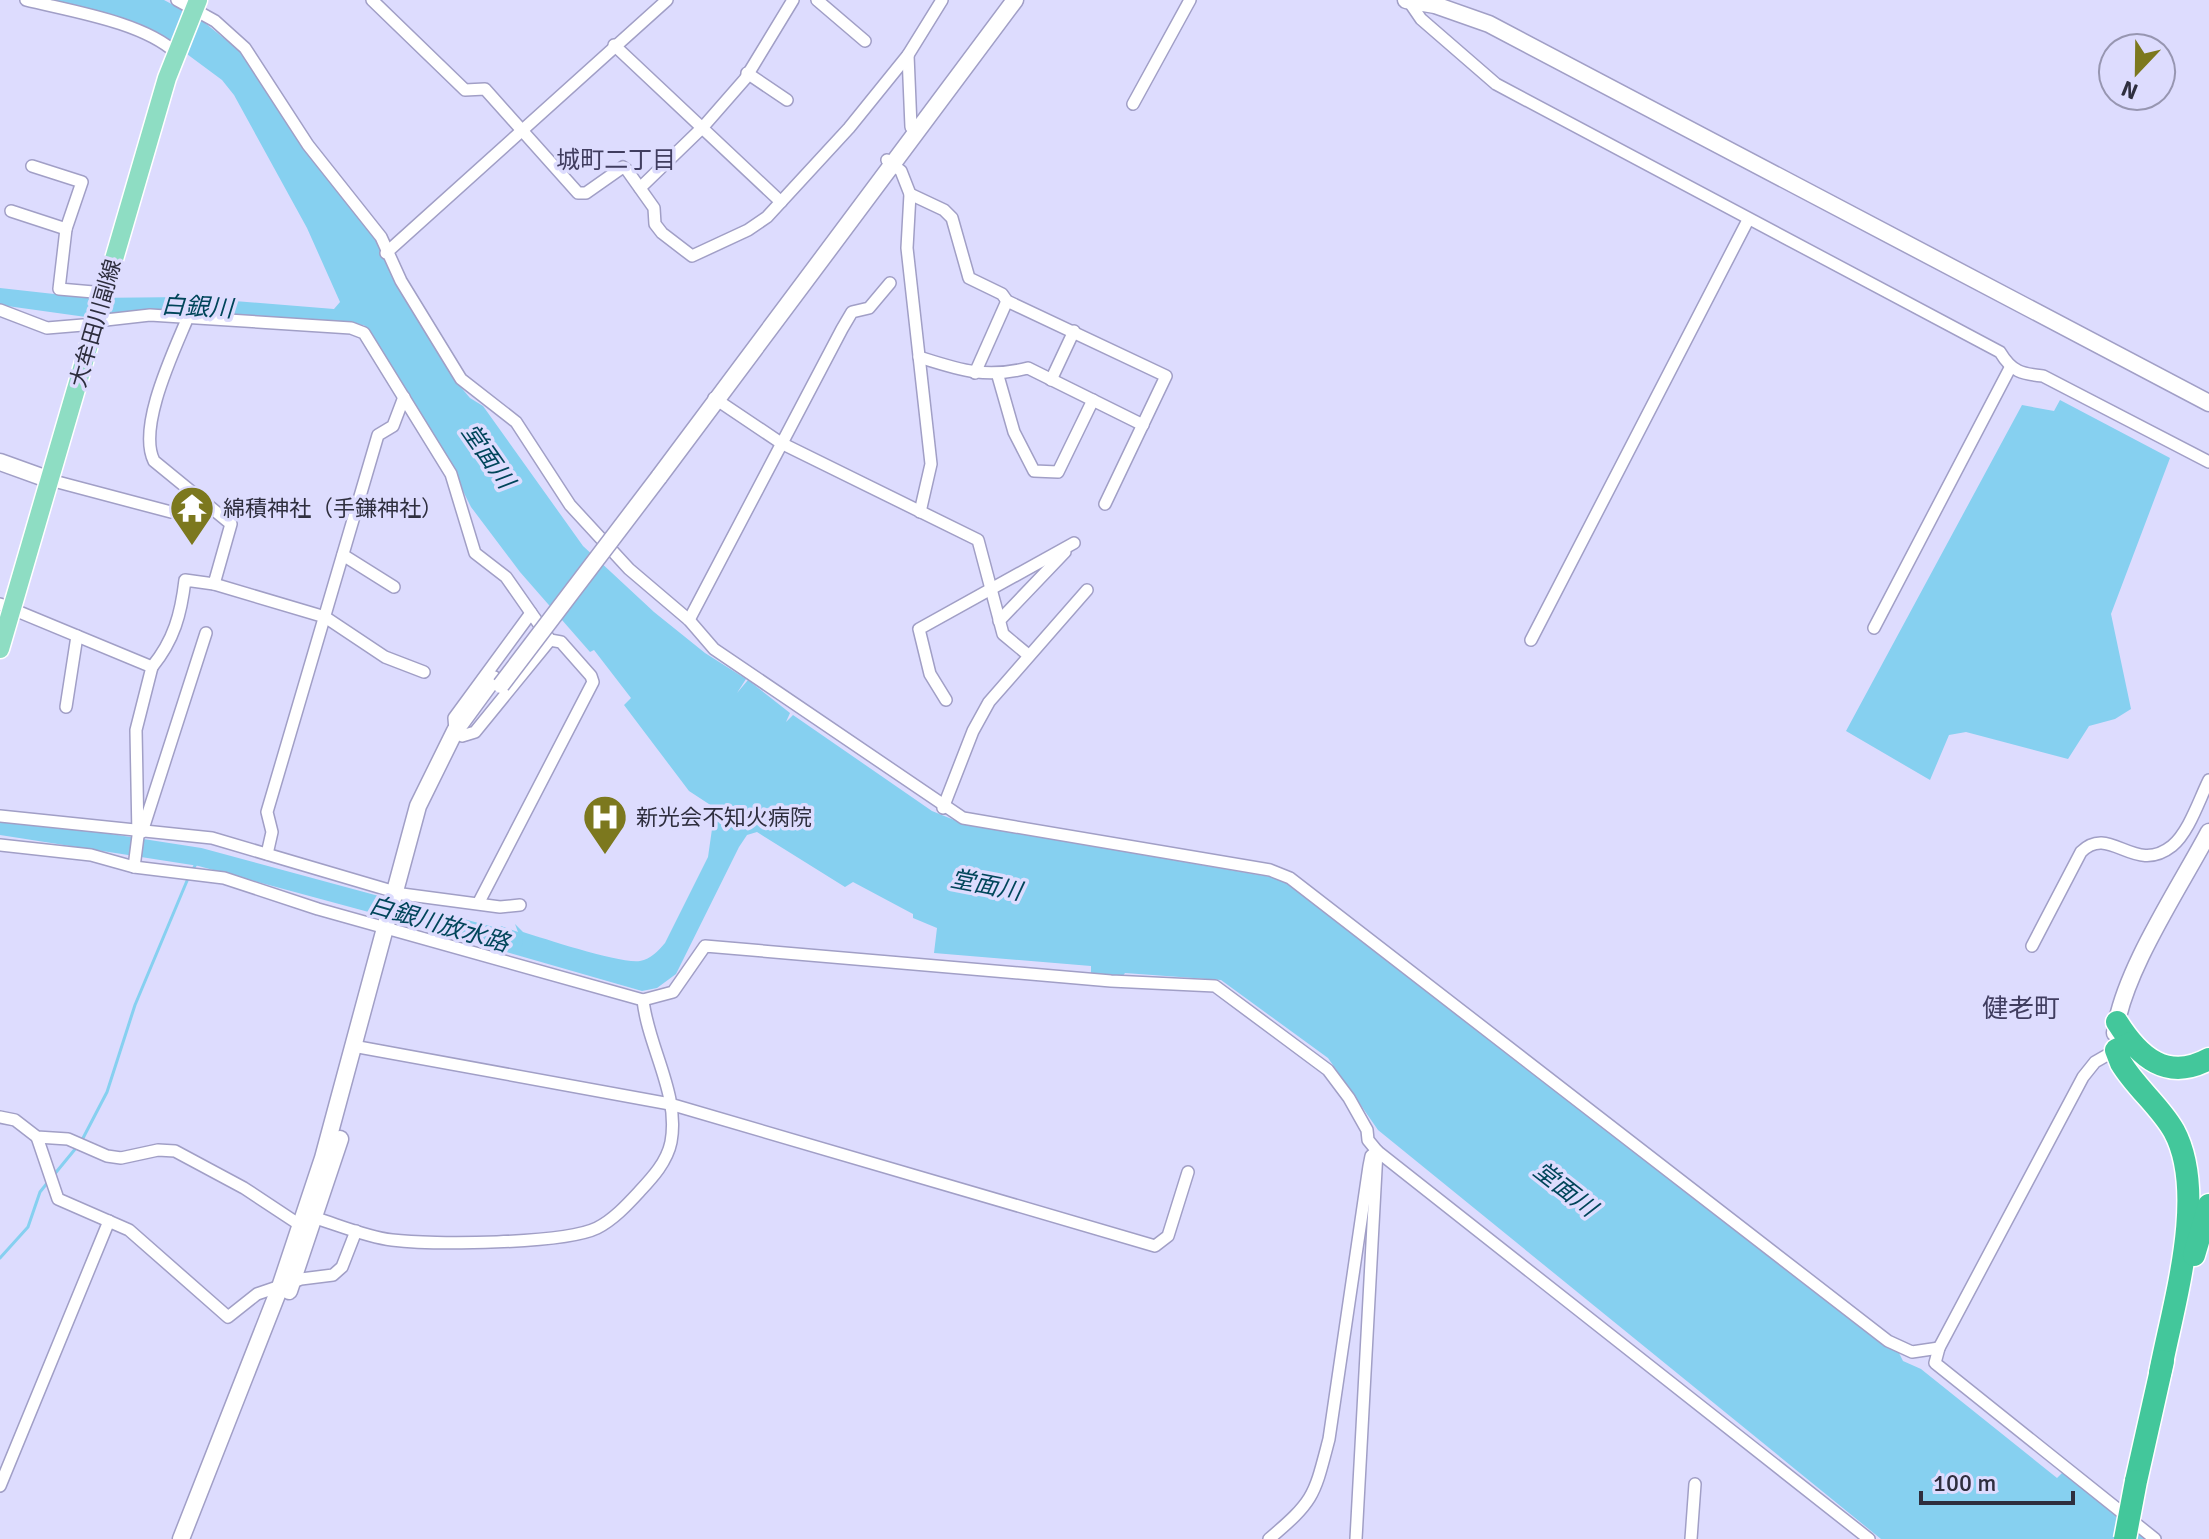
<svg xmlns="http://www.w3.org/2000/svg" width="2209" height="1539" font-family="Signika,'Noto Sans JP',sans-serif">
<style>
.water{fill:#86d0f0}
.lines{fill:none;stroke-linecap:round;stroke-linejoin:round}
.stream{stroke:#86d0f0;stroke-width:3}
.river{stroke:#86d0f0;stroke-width:18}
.street-casing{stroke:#a19fc6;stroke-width:14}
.secondary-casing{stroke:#a19fc6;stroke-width:19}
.primary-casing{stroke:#fff;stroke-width:21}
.highway-casing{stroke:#fff;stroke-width:25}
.street{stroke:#fff;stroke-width:11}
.secondary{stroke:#fff;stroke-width:16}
.primary{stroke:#8eddc3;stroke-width:18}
.highway{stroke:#43c79b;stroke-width:22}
.secondary-bridge-casing{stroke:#a19fc6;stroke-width:19;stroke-linecap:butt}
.highway-bridge-casing{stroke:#fff;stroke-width:25;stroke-linecap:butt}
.secondary-bridge{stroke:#fff;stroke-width:16}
.highway-bridge{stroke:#43c79b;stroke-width:22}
.labels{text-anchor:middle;stroke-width:7;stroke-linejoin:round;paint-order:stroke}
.street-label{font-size:22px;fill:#2e2e3e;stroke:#dddcfe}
.poi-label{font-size:22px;fill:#2e2e3e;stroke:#dddcfe;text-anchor:start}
.neighbourhood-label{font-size:24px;fill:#403d5f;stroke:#dddcfe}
.water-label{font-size:24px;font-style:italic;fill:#00455a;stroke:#dddcfe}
.quarter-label{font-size:26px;fill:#403d5f;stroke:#dddcfe}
</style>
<rect width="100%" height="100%" fill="#dddcfe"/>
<g class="water">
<path d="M34 0H164L200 19 241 52 379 241 388 266 459 385 470 398 483 406 583 546 654 612 705 653 746 679 737 693 748 680 790 713 786 722 793 715 932 811 964 824 1282 879 1899 1353 1903 1361 1921 1369 2057 1478 2063 1472 2147 1539H1881L1378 1130 1328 1058 1221 980 1125 973 1122 977 1091 975V966L934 953 937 928 913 918V914L853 882 845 887 757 832 747 835 739 847 676 974 657 988 642 991 496 949 498 943 491 941 496 929 499 930 501 926 518 932 515 924 523 932C546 939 620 964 640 961 651 959 658 951 665 943L708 857 715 808 689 791 624 705 631 698 594 650 590 652 520 572 471 507 449 463 364 325 112 315 86 317 0 305V288L90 298 186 297 334 309 340 302 307 228 234 95 222 80 168 40Z"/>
<path d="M2060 400 2170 458 2111 614 2131 709 2115 719 2089 726 2068 759 1966 732 1949 735 1930 780 1846 731 2022 405 2054 411Z"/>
</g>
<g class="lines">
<g class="stream">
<path d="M193 869 200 857"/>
<path d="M81 1142 107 1092 135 1005 189 876"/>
<path d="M53 1176 76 1148"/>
<path d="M0 1258 28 1227 40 1192 48 1182"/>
</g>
<path class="river" d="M0 826 200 857 514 942"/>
<g class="street-casing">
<g id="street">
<path d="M26 0C70 11 143 22 176 53"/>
<path d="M177 0 215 21 245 48 308 145 381 237 401 281 461 379 516 422 570 505 629 569 689 620 714 649 963 818 1270 870 1290 878 1888 1341 1912 1352 1939 1348"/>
<path d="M372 0 465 90 485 89 578 193H586L623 167 627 170 654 208 655 224 662 233 692 256 748 230 767 217 849 128 908 55 942 0"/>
<path d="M817 0 865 41"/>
<path d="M1408 0 1421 19 1496 84 2000 352C2012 372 2022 374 2043 376L2209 462"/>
<path d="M614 45 781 202"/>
<path d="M908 55 911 127 918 132"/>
<path d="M747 73 787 100"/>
<path d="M1133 104 1190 0"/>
<path d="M887 160 901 171 910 194 907 248 931 464 920 512"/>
<path d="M32 166 82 182 66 229 59 289 105 293"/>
<path d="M640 188 703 127 745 79 793 0"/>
<path d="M910 194 944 210 952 218 969 278 1002 294 1007 301 1166 376 1105 504"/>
<path d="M11 211 66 229"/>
<path d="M386 253 667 0"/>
<path d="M0 310 47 328 83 325 95 328"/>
<path d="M97 321 150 315 351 328 364 333 451 474 475 553 506 577 550 640 561 642 591 676 593 682 479 902"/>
<path d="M919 357C960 370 985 379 1028 368L1143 425"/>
<path d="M975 373 1007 301"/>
<path d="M998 376 1014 432 1034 471 1058 472 1093 400"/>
<path d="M1051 380 1074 331"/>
<path d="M714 398 781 443 978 540 1003 634 1027 654"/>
<path d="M50 480 171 512"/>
<path d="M343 555 394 587"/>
<path d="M214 584 325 617 385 657 424 672"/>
<path d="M0 604 152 667 136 730 138 836 134 867"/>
<path d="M689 620 842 329 852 312 869 308 890 283"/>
<path d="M999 621 1065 552"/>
<path d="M1874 628 2010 368"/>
<path d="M1531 640 1748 220"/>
<path d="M152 667C174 640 181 614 185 580L214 584 231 524 154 461C137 427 174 351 188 317"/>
<path d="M946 700 930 674 919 629 1074 543"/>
<path d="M66 707 77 636"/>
<path d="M455 731 454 718 531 613"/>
<path d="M462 736 475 732 550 640"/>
<path d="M943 808 973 731 989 702 1087 590"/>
<path d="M0 816 212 838 402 894 500 907 520 905"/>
<path d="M142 832 206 633"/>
<path d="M0 845 91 855 134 867 224 878 318 909 643 1000 673 992 705 946 1111 981 1215 986 1328 1070 1349 1098 1367 1130 1368 1140 1377 1151 1869 1539"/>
<path d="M267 854 272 832 267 812 378 435 393 426 404 397"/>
<path d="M2032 946 2081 852C2110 823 2134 876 2172 846 2189 832 2199 800 2209 780"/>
<path d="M353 1046 670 1104 1155 1246 1168 1236 1188 1172"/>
<path d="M2116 1050 2095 1062 2083 1077 1939 1348 1935 1363 2155 1539"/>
<path d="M0 1117 15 1120 37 1137 68 1139 107 1156 121 1158 158 1150 175 1151 244 1188 300 1225 316 1218C341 1226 367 1237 392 1240 432 1245 564 1244 597 1228 613 1220 627 1205 639 1192 652 1178 667 1162 671 1142 680 1094 648 1047 643 1000"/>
<path d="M37 1137 58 1199 129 1230 228 1317 257 1294 301 1279 333 1275 342 1267 356 1231"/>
<path d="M0 1486 109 1221"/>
<path d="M1269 1539C1315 1500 1314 1496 1329 1439L1369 1166 1371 1156 1377 1151"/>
<path d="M1356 1539 1377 1151"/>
<path d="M1691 1539 1695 1484"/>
</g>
</g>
<g class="secondary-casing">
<g id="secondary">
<path d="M1406 0 1435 5 1489 24 2209 403"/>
<path d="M0 462 50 480"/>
<path d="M659 477 1015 0"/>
<path d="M2115 1033C2122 973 2180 887 2209 832"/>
<path d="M289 1291 340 1139"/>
<path d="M181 1539 280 1287 323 1158 418 806 455 731 493 679"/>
</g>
</g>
<g class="primary-casing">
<path id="primary" d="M0 649 167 78 198 0"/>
</g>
<g class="highway-casing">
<g id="highway">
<path d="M2117 1022C2139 1057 2167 1082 2209 1059"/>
<path d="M2131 1043 2116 1050 2121 1063C2136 1088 2160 1106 2174 1131 2208 1194 2173 1305 2160 1373"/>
<path d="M2194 1255 2209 1205"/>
<path d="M2136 1481 2163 1361"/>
</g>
</g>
<use href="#street" class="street"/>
<use href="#secondary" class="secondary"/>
<use href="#primary" class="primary"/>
<use href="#highway" class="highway"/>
<g class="secondary-bridge-casing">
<path id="secondary-bridge" d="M501 685 659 477"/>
</g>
<g class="highway-bridge-casing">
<path id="highway-bridge" d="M2125 1539 2136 1481"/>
</g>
<use href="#secondary-bridge" class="secondary-bridge"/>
<use href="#highway-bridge" class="highway-bridge"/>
</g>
<defs>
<g id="temple-pin" transform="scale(2.3)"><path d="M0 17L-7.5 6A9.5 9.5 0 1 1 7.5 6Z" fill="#7c781e" stroke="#dddcfe"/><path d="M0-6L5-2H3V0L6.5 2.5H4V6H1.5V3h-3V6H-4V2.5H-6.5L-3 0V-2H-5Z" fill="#fff"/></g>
<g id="hospital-pin" transform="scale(2.3)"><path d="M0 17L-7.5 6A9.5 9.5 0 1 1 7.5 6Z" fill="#7c781e" stroke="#dddcfe"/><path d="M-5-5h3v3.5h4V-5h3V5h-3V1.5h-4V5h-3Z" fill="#fff"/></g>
</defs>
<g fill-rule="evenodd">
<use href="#temple-pin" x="192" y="508"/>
<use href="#hospital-pin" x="605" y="817"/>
</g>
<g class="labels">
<g class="street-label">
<text transform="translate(95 323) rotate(-74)" y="8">大牟田川副線</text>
</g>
<g class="poi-label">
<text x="223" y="516">綿積神社（手鎌神社）</text>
<text x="636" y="825">新光会不知火病院</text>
</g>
<g class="neighbourhood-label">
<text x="616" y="168">城町二丁目</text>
</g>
<g class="water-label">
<text transform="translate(197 307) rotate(3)" y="8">白銀川</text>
<text transform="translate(488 456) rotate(55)" y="8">堂面川</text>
<text transform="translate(986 885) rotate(11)" y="8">堂面川</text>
<text transform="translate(439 924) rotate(16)" y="8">白銀川放水路</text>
<text transform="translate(1565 1189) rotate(38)" y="8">堂面川</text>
</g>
<g class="quarter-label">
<text x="2021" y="1017">健老町</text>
</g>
</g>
<g transform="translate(2137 72) rotate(202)"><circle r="38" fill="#dddcfe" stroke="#9796b1" stroke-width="2"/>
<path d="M0-6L14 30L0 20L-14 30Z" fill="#7c781e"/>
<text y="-12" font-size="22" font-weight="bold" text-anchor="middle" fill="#2e2e3e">N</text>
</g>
<path d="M1921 1491v12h152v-12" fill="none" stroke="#2e2e3e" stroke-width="4"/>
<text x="1933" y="1491" font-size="24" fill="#2e2e3e" stroke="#dddcfe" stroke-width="6" paint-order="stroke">100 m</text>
</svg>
